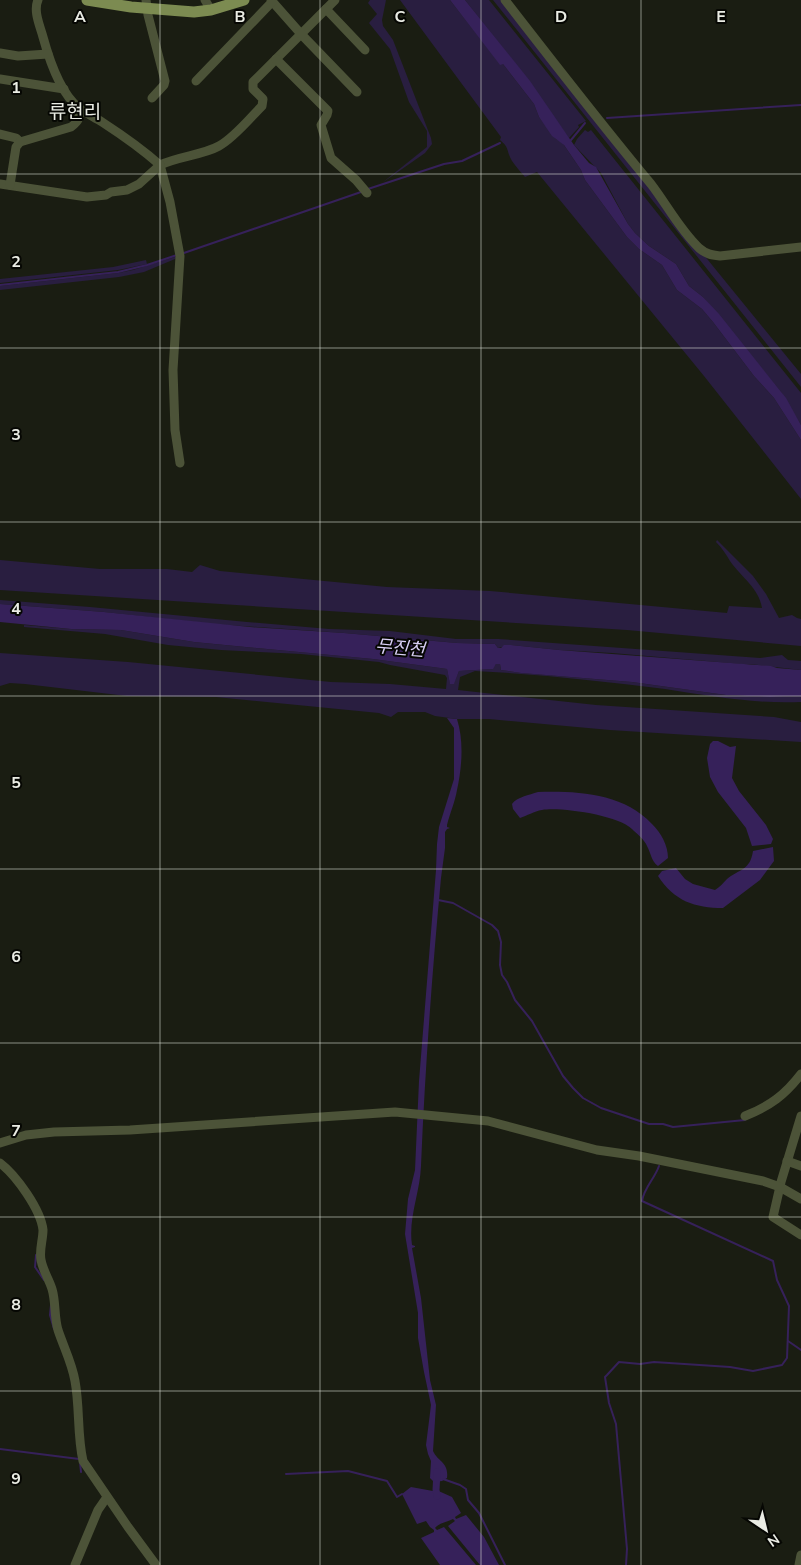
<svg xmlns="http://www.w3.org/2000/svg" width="801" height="1565" font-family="'Nunito Sans','Noto Sans KR',sans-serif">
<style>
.green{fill:#291e40}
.water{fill:#36215a}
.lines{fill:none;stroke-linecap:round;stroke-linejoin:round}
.stream{stroke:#36215a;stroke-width:2}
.canal{stroke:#36215a;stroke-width:7}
.minor{stroke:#4c5338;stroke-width:9}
.major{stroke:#7c8b51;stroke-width:11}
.grid{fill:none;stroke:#eaece4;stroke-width:1;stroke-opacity:0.55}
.labels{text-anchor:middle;stroke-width:4;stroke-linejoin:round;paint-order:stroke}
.water-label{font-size:18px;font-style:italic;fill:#d9d0f5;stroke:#060703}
.quarter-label{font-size:19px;fill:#eaece4;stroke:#060703}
.grid-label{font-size:16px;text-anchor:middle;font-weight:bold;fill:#eaece4;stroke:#060703;stroke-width:4;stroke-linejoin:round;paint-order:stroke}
</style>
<rect width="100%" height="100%" fill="#1a1d12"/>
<g class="green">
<path d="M370 0H386L382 20 383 26 393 40 431 138 432 144 425 153 382 183 427 147V131L409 102 390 49 369 23 377 14 368 3Z"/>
<path d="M400 0H450L500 64H503L534 104 539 117 556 139 562 142 564 145 581 170 585 180 627 237 639 249 662 265 677 290 702 309 713 322 754 376 774 398 801 440V499L704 376 537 172 525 177C521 172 516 167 512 161 506 151 510 148 500 140L501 137Z"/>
<path d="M465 0H489L586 121 578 125 579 127 569 138 511 58Z"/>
<path d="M493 0H503L699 249 801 374V387Z"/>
<path d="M585 130 588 132 591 130 801 393V425L781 392 703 297 689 286 676 264 649 246 635 233 628 224 601 173 574 145 577 139Z"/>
<path d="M178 256 175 259 144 272 119 277 0 290V286L118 273 133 270Z"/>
<path d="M146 260 147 264 118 270 0 283V279L113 267Z"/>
<path d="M717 540 753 576 766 594 779 618 792 615 797 618 801 619V646L627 630 0 590V560L100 569H167L192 572 200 565 220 571 387 587 490 591 727 613 729 606 762 608C759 588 741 577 730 561 726 554 722 548 716 542Z"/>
<path d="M0 600 90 607 247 622 329 629 390 631 456 639H498L760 658 782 655 788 660 801 661V670L750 664H741L612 653 559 650 511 645 498 648 495 644 457 643 344 633 213 624 104 612 0 604Z"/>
<path d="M24 625 71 629 121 630 194 642 373 659 440 668 447 669 450 683H454L459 671 492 669 496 664H500L501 670 521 673 632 682 726 695 770 697 801 696V702C754 704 711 696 665 689 602 681 538 674 475 671L460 677 458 690 596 705 774 717 801 722V742L610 730 489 719H457L435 716 425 712H398L391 717 379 713 216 697 127 696 25 684 10 683 0 686V653L128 662 331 682 390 684 446 689 447 678 445 675 390 665 379 662 301 654 221 650 168 645 105 634 24 627Z"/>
</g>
<g class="water">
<path d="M450 0H465L530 81 574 145 589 163 596 167 628 224 635 233 649 246 676 264 689 286 703 297 719 314 786 398 801 425V440L774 398 754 376 713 322 702 309 677 290 662 265 639 249 627 237 585 180 581 170 564 145 552 136 539 117 534 104 503 64 500 65Z"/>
<path d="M0 604 104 612 250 627 344 633 457 643 495 644 498 648H501L504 645H511L559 650 771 666 777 668 801 670V696L770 697 726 695 632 682 521 673 501 670 500 664H496L493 669 459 671 454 684H450L447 669 440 668 373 659 194 642 121 630 71 629 0 622Z"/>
<path d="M447 718 457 719C464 741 462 767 457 790 455 802 450 813 447 825V827L450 828 447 829 445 832V848L441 878C432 974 425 1070 421 1166 420 1193 408 1218 412 1245L415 1246V1247L412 1248 421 1298 430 1380 436 1405 433 1451C438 1462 449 1462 447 1478L442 1481 434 1482 430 1478 431 1461 428 1454 426 1445 431 1405 424 1372 418 1338V1313L405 1234 408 1199 415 1170 419 1081 436 870 437 844 439 827 454 779V728Z"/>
<path d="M713 741H718L730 747 736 746 732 778 739 791 766 825 773 839 771 844 752 846 746 828 718 792 710 777 707 758 710 744Z"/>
<path d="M538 792C578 791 623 793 652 824 661 833 668 845 668 858L658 866C651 861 651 853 647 846 645 840 636 833 632 829 617 815 561 807 542 810 534 811 527 816 520 818L513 809 512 804C517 797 529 795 538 792Z"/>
<path d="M773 847 774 861 760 880 723 908C695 908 674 901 658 876L662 871 676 868 685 879 693 884 715 890C720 887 723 883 727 879 739 869 750 871 753 851Z"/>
<path d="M411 1487 433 1491 434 1489 452 1497 461 1513 455 1517 456 1519 466 1515 484 1537 499 1565H480L448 1526 455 1521 453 1519C447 1522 439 1523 435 1528L437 1530 444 1527 476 1565H440L421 1538 434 1532V1530L430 1527 426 1521 417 1524 402 1494Z"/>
</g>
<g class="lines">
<g class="stream">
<path d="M607 118 801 105"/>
<path d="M571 140 585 123"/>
<path d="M368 189 444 164 462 161 500 143"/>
<path d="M181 254 361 192"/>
<path d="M0 285 118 272 147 265 177 255"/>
<path d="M438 900 453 903 492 925 498 931 501 942 500 965 502 975 507 982 515 1000 532 1021 563 1076 573 1088 583 1098 601 1108 649 1124H663L673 1127 745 1120"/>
<path d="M36 1255 35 1267 44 1280"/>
<path d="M51 1305 50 1315 54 1329"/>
<path d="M788 1341 801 1350"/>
<path d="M0 1449 79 1459"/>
<path d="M80 1462 81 1472"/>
<path d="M286 1474 348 1471 387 1481 397 1497 402 1494"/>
<path d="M443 1479 460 1485 466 1489 468 1500 479 1513 505 1565"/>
<path d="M626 1565 627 1549 616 1424 609 1403 605 1377 607 1375 619 1362 640 1364 654 1362 730 1367 753 1371 782 1365 787 1358 789 1306 777 1280 773 1261 642 1201C644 1188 655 1178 659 1166"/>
</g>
<path class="canal" d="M437 1496 436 1490 437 1472"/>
<g class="minor">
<path d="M38 0C33 11 40 26 43 37 49 59 60 93 79 108 86 113 94 117 102 122 122 135 142 149 160 165 179 156 203 155 219 146 234 138 250 118 262 106L263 99 253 89V82L335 0"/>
<path d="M146 0 148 15 165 81 164 85 152 98"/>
<path d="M205 0 211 10"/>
<path d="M271 0 301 34 357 92"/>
<path d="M505 0C553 62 601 124 651 184 667 205 680 230 699 248 706 254 711 255 720 256L801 247"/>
<path d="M326 9 365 50"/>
<path d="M0 53 18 56 48 54"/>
<path d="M276 59 328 111 327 115 321 125 331 158 356 180 367 193"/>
<path d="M0 79 64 89"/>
<path d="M196 81 272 2"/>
<path d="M0 134 16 138 20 142"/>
<path d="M160 165 170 202 180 256 173 370 175 430 180 463"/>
<path d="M0 184 87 197 106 195 111 192 127 190 139 184 160 165"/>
<path d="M10 185 16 147 20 142 71 127C79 121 81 117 78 107"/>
<path d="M745 1116C770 1106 785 1095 801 1074"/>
<path d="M801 1116 781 1182 773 1217 801 1235"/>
<path d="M0 1143 26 1135 54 1132 130 1130 395 1112 488 1121 597 1150 639 1156 763 1181 780 1187 801 1199"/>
<path d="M787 1161 801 1166"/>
<path d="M0 1163C16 1175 41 1210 43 1230 43 1240 39 1250 41 1260 43 1271 49 1279 52 1289 56 1302 54 1317 58 1330 64 1348 72 1363 75 1381 80 1408 77 1435 83 1461L128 1527 156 1565"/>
<path d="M75 1565 98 1510 107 1497"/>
<path d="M799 1565 801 1555"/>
</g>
<path class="major" d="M87 0 131 7 194 12 211 10 244 0"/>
</g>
<path class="grid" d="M160 0V1565M320 0V1565M481 0V1565M641 0V1565M0 174H801M0 348H801M0 522H801M0 696H801M0 869H801M0 1043H801M0 1217H801M0 1391H801"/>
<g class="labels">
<g class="water-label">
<text transform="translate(400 648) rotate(5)" y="6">무진천</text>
</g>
<g class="quarter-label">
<text x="75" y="118">류현리</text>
</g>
</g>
<g class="grid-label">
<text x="80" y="22">A</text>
<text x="240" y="22">B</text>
<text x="400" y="22">C</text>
<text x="561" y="22">D</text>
<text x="721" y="22">E</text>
<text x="16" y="93">1</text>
<text x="16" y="267">2</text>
<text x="16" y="440">3</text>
<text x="16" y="614">4</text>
<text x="16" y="788">5</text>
<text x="16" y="962">6</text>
<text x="16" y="1136">7</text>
<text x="16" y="1310">8</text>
<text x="16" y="1484">9</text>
</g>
<g transform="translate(766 1530) rotate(145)" stroke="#060703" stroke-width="4" paint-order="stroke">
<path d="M0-4L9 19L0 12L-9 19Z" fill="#eaece4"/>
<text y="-8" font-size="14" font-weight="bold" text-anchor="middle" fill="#eaece4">N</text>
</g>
</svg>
